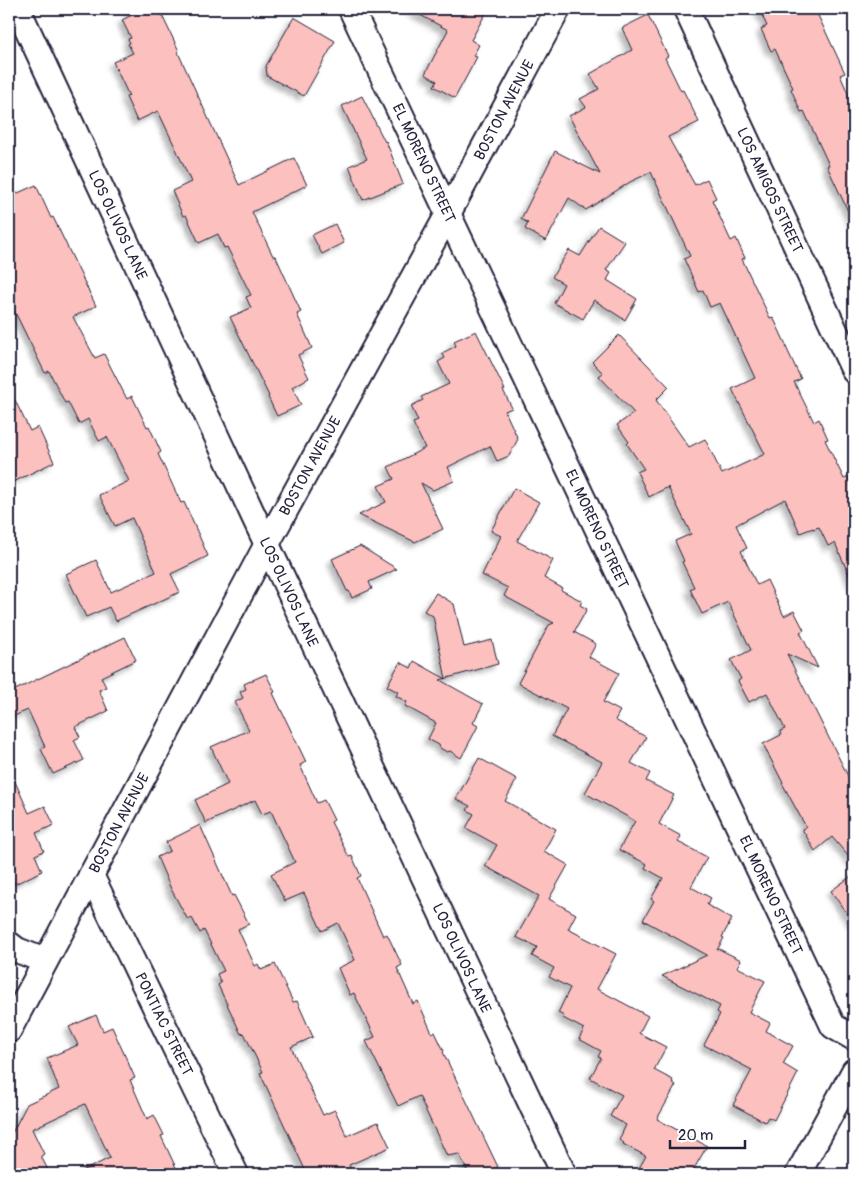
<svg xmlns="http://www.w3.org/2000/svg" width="863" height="1183" font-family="Pangolin,sans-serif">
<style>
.building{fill:#fcc0be;stroke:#22223b;filter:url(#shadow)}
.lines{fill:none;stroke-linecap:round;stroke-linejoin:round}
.minor-casing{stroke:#22223b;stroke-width:28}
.minor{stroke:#fff;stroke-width:24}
.labels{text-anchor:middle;stroke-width:4;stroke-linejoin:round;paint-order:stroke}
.street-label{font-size:15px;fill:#22223b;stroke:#fff}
</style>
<defs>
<filter id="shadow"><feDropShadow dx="-4.5" dy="4.5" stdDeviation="2.5" flood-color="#0004"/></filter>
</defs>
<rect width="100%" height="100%" fill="#fff"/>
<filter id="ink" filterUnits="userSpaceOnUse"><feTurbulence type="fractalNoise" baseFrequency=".02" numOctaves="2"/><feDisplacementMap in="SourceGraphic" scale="10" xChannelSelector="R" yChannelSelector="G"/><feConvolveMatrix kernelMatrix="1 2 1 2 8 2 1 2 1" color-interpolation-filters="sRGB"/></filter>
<g filter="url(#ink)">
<g class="building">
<path d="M129 9H159L179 51 178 52 181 59 239 185 294 158 307 185 252 212 273 256H275L276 257 301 312 297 314 312 348 298 355 309 378 292 387 301 405 277 416 268 397 269 396 230 317 251 308 246 297 251 295 227 247 224 248 218 234 199 243 186 215 183 216 172 191 191 182 177 151 158 111 137 121 126 97 129 96 113 62 133 53 128 44 130 43 128 39 131 38 122 20 132 15Z"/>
<path d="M409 9H488L471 40 479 45 473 56 477 57 455 98 434 86 437 81 425 74 448 30Z"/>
<path d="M759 9H815L845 73 840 75 854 107V224L827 166 829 165 804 111 801 112 791 89 793 88 775 49 771 51 761 29 767 26Z"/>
<path d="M648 15 668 56 665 58 681 91 683 90 699 122 668 137 695 185 707 179 716 198 712 200 731 241 736 238 745 258 742 259 770 318 773 317 787 347H786L801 379 794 382 814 422 819 419 828 439 825 440 844 479 848 477 854 490V586L835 543 828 546 819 527 813 529V528L800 533 785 499 736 525 747 548 741 551 757 585 767 580 784 616 794 611 804 630 800 632 818 668 787 654 854 788V863L832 837 815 851 802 829 806 827 782 783H783L763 744 781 735 780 731 785 729 767 693 749 702 738 681 741 679 731 660 751 650 728 602 702 614 690 589 694 587 682 562 684 561 675 541 691 534 668 487 649 497 637 472 644 469 627 444 629 442 617 425 634 413 599 376 603 373 592 362 619 335 669 387 656 400 689 447 705 439 722 474 765 454 732 389 755 378 720 303 710 307 703 290 699 292 684 259 690 256 651 172 630 182 586 210 569 198 546 241 525 229 528 223 521 219 555 151 600 174 569 116 586 107 580 99 599 89 590 74 632 50 622 28Z"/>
<path d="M294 17 335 41 304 96 267 76 266 66Z"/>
<path d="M362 96 385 142 386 141 403 184 363 200 349 166 367 159 342 106Z"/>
<path d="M36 185 51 218 53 217 96 306 73 317 95 358 104 354 127 399 132 396 147 427 149 426 161 452 158 454 181 503 184 502 208 556 171 574 180 592 116 621 109 607 86 617 66 574 96 560 111 592 156 572 132 518 115 526 99 495 129 481 107 437 99 441 88 419 79 424 68 402 65 403 49 371 45 373 9 300V197Z"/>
<path d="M335 224 344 243 322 254 312 235Z"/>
<path d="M599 226 625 242 606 270 611 273 607 280 637 299 625 320 594 300 583 319 554 303 564 284 552 277 569 250 580 256Z"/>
<path d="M476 331 505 390H503L512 408 505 411 518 439 509 456 497 461 490 446 448 467 454 481 433 490 421 483 443 529 415 542 359 515 386 502 378 486 394 479 388 467 425 448 413 423 418 421 411 406 423 400 421 397 449 384 438 362 445 358 442 353 456 346 454 341Z"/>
<path d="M9 388 30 431 38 427 54 462 9 484Z"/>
<path d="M514 488 539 502 517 541 553 560 544 578 562 588 561 590 582 601 580 605 587 609 574 632 596 644 589 657 619 673 603 702 620 711 615 720 646 737 631 763 650 773 646 781 674 795 659 824 681 836 678 842 707 857 691 887 711 898 707 905 732 919 722 937 724 938 717 950 719 949 741 960 737 967 765 981 749 1012 770 1023 766 1031 793 1046 783 1064 798 1073 774 1120 768 1117 765 1122 733 1105 752 1070 704 1045 720 1014 717 1012 720 1006 662 976 707 955 643 920 654 901 651 899 663 878 645 868 647 864 619 850 635 821 585 793 602 762 552 736 567 709 518 683 549 625 554 623 504 596 508 588 482 575 501 536 491 531Z"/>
<path d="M360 546 397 569 369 582 372 589 352 598 349 591H347L332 559Z"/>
<path d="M436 593 454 604 464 647 492 640 498 664 440 680 483 704 473 723 478 726 461 758 450 751 447 752 440 748 439 745 428 739 436 723 405 706 407 702 396 696 398 692 387 686 400 662 411 668 414 661 446 679 433 616 424 611Z"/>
<path d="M125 637 136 660 101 677 106 687 99 690 108 711 75 727 80 737 74 740 84 760 53 774 41 749 45 747 28 710 9 718V693Z"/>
<path d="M266 674 275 692 273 693 306 762 300 765 317 803 324 800 334 820 331 822 349 857 352 856 361 876 357 878 383 936 387 934 402 965 397 968 413 1004 418 1001 432 1033 435 1032 444 1051 443 1052 498 1167 494 1169 496 1174H469L459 1154 447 1156 419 1096 398 1106 366 1041 375 1037 354 993 350 995 338 968 355 960 338 923 322 931 304 893 285 901 271 874 295 862 271 811 262 814 255 800 206 823 195 800 228 784 211 747 249 730 235 702 243 698 240 692 246 689 244 684Z"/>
<path d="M479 758 517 779 505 801 556 829 544 851 568 865 549 899 576 914 568 929 616 954 597 989 648 1016 639 1033 666 1047 654 1070 673 1080 672 1082 676 1085 657 1119 707 1146 691 1174H651L639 1168 646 1156 623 1144 624 1143 619 1140 626 1125 610 1116 622 1095 590 1078 601 1058 598 1057 601 1051 579 1039 584 1029 563 1018 564 1016 558 1013 570 988 549 977 554 968 532 956 537 947 516 937 539 896 485 866 497 845 466 828 474 814 467 810 470 806 456 799Z"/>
<path d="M9 768 29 813 45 806 54 825 36 833 44 851 35 855 42 871 15 884 9 871Z"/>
<path d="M200 825 232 896 234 895 249 924 238 929 255 966 258 964 261 970 275 964 293 1002 297 1001 313 1037 291 1047 323 1115 335 1110 347 1136 378 1122 390 1147 349 1165 353 1174H307L260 1073 263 1072 244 1033 241 1034 218 985 221 983 217 974 224 971 204 930 200 933 192 918 188 920 171 889 157 857 170 851 166 842Z"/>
<path d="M854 874V924L831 891Z"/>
<path d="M96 1015 103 1031 112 1027 135 1078 130 1080 147 1119 154 1115 164 1135 161 1136 179 1174H76L110 1158 85 1104 32 1129 44 1154 41 1156 50 1174H9V1139L27 1104 59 1089 47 1058 78 1045 69 1027Z"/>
</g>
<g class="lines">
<g class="minor-casing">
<g id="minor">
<path d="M18 9 254 517 564 1174"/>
<path d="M351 9 833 1026 854 1038"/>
<path d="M686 9 854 371"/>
<path d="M91 875 236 1174"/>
<path d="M9 944 17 950 45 961"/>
<path d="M9 1030 267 544 448 214 558 9"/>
<path d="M798 1174 854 1071"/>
</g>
</g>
<use href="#minor" class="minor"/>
</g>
</g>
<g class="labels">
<g class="street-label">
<text transform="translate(504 110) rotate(-62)" y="5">BOSTON AVENUE</text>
<text transform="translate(424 163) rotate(65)" y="5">EL MORENO STREET</text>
<text transform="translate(770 190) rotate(65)" y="5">LOS AMIGOS STREET</text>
<text transform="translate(118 225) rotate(65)" y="5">LOS OLIVOS LANE</text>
<text transform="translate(310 466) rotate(-61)" y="5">BOSTON AVENUE</text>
<text transform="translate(597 529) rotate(65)" y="5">EL MORENO STREET</text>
<text transform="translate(289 592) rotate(65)" y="5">LOS OLIVOS LANE</text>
<text transform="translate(119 823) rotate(-62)" y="5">BOSTON AVENUE</text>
<text transform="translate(771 895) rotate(65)" y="5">EL MORENO STREET</text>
<text transform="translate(462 958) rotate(65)" y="5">LOS OLIVOS LANE</text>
<text transform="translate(164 1024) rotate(64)" y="5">PONTIAC STREET</text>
</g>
</g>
<rect width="863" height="1183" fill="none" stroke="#fff" stroke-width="30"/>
<rect x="15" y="15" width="833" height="1153" fill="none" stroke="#22223b" stroke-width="2" filter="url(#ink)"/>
<path d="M670 1140v8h75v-8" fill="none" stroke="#22223b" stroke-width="2.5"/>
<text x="678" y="1140" font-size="15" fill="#22223b" stroke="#ffffff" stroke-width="4" paint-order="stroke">20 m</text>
</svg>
